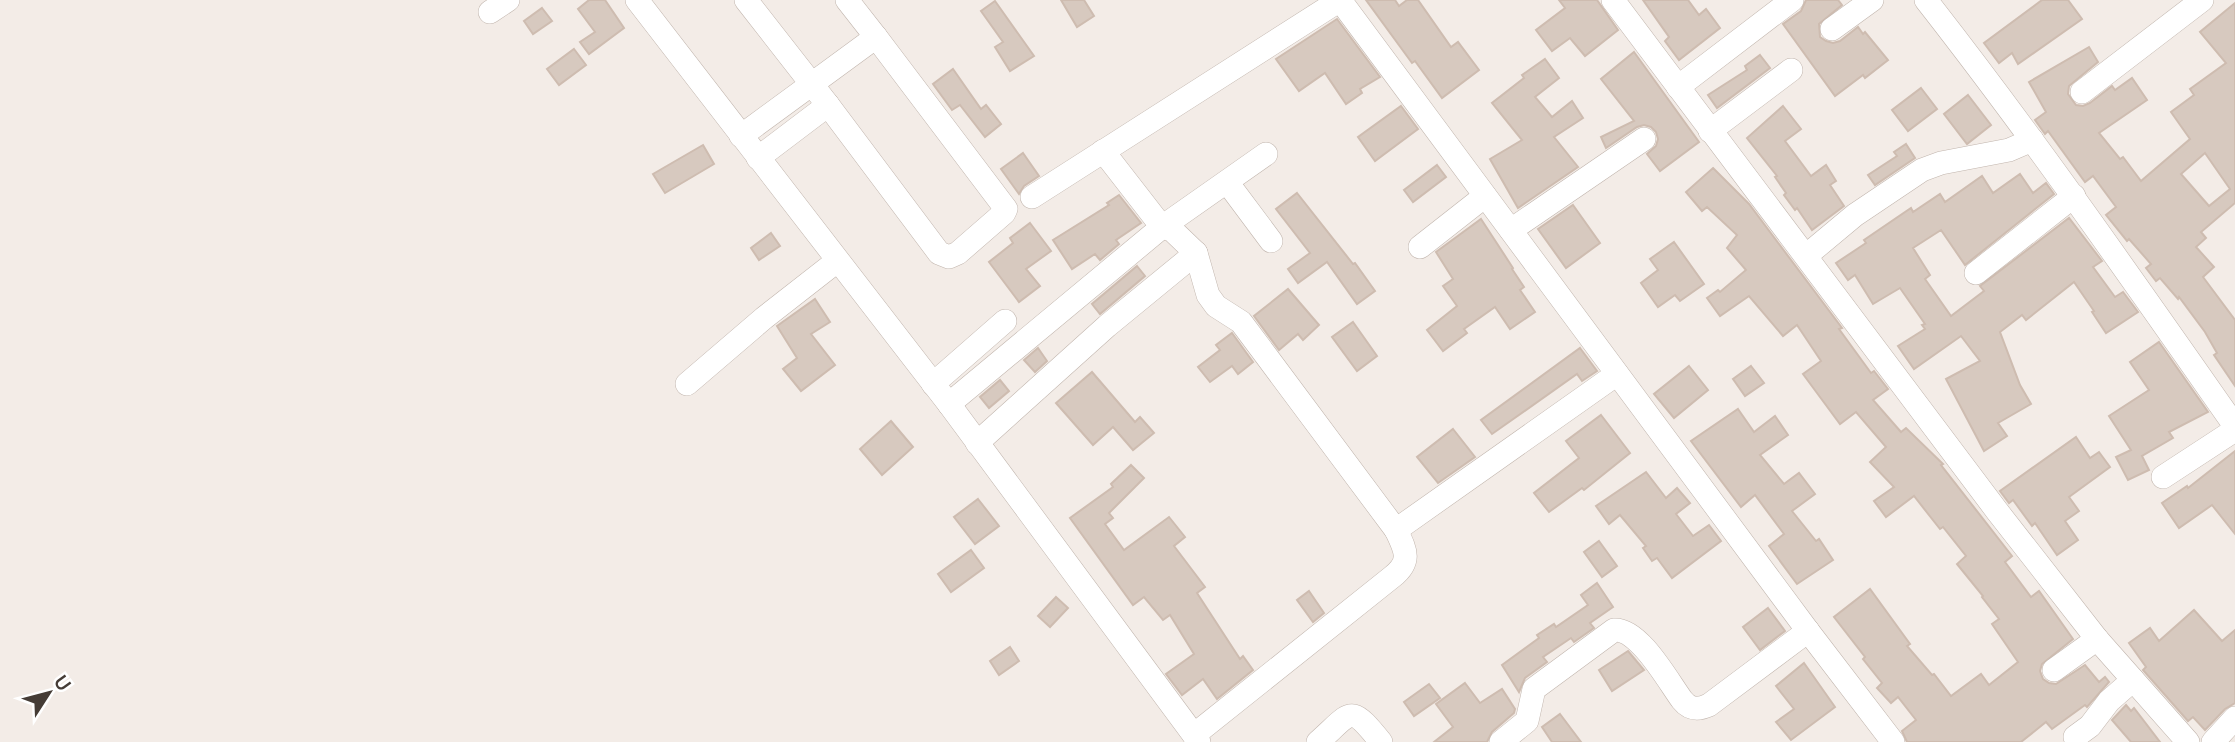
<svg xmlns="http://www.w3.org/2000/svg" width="2235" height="742" font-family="Manrope,sans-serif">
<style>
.building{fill:#d7c9bf;stroke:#cebcb0;stroke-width:2;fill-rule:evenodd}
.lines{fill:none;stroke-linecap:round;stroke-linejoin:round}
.minor-casing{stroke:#c1b5ad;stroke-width:24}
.minor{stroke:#fff;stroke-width:23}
</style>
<rect width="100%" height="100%" fill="#f3ece7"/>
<g class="building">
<path d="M589 0H605L624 28 589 54 580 42 595 32 578 9Z"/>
<path d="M1061 0H1084L1094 16 1077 27Z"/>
<path d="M1366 0H1395L1399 6 1407 0H1418L1451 47 1458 42 1479 70 1442 98 1415 61 1412 63Z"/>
<path d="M1559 0H1597L1618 30 1585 56 1570 38 1552 51 1536 30 1565 8Z"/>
<path d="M1643 0H1688L1699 15 1706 9 1720 28 1679 60 1665 41 1669 37Z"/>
<path d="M1806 0H1838L1842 5 1819 24 1820 37 1826 41 1833 43 1840 41 1858 27 1863 34 1865 32 1888 60 1865 78 1863 75 1835 96 1783 24 1801 11Z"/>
<path d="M2042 0H2068L2082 19 2018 64 2012 53 1999 63 1984 43Z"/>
<path d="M995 1 1034 56 1010 71 995 47 1003 42 981 11Z"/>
<path d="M2235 3V203L2201 232 2206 238 2196 247 2214 267 2203 277 2235 320V386L2214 355 2217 353 2205 332 2179 297 2178 299 2160 278 2156 281 2146 268 2151 264 2129 239 2127 241 2106 215 2116 207 2093 176 2085 182 2048 131 2045 134 2035 120 2046 112 2029 82 2089 47 2098 62 2069 86 2068 94 2076 105 2083 106 2090 103 2112 86 2115 90 2132 78 2147 100 2099 133 2120 159 2123 157 2141 181 2190 139 2171 112 2194 95 2190 89 2226 63 2200 32ZM2205 153 2230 189 2209 206 2181 174Z"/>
<path d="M542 8 552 21 533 34 524 21Z"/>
<path d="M1337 19 1380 77 1360 89 1362 93 1346 104 1325 73 1299 91 1276 59Z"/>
<path d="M574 49 586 65 559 85 547 69Z"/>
<path d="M1634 52 1699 142 1660 171 1647 154 1656 146 1658 139 1656 132 1651 127 1644 125 1637 127 1606 148 1601 137 1634 121 1601 79Z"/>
<path d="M1760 55 1770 68 1717 108 1708 95 1747 70 1745 66Z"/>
<path d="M1545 59 1559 78 1535 97 1552 117 1572 101 1583 118 1554 137 1578 167 1518 208 1490 159 1522 140 1492 103 1524 78 1522 75Z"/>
<path d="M953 69 981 109 986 105 1001 124 985 137 960 105 952 110 933 84Z"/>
<path d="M1921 88 1937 109 1908 131 1892 110Z"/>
<path d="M1968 95 1991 125 1967 144 1944 114Z"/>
<path d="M1401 106 1418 129 1375 161 1358 137Z"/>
<path d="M1783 106 1801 129 1785 141 1811 176 1826 165 1836 181 1830 185 1844 206 1812 230 1797 208 1795 210 1784 195 1786 193 1775 177 1777 176 1747 138Z"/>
<path d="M1906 144 1915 158 1875 185 1868 175 1897 156 1894 152Z"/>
<path d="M703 145 714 164 665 193 653 174Z"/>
<path d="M1023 153 1039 176 1024 186 1019 194 1001 169Z"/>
<path d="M1437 165 1446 177 1413 202 1404 190Z"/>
<path d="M1713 168 1749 204 1842 328 1839 329 1871 373 1874 371 1888 389 1873 400 1901 432 1906 428 1943 464 1941 465 2012 556 2005 562 2031 597 2039 591 2073 639 2042 664 2040 671 2043 679 2049 683 2056 684 2085 665 2099 682 2105 677 2109 682 2087 707 2085 705 2052 729 2046 722 2021 742H1907L1902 731 1916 720 1898 697 1891 703 1877 688 1882 683 1863 659 1865 657 1834 617 1870 589 1910 644 1907 646 1932 675 1934 674 1951 696 1981 674 1989 685 2018 662 1992 624 1999 619 1982 597 1983 596 1957 564 1966 556 1943 527 1940 529 1914 496 1886 517 1874 501 1894 487 1870 462 1886 447 1856 412 1840 424 1817 393 1803 374 1821 361 1797 325 1783 336 1749 296 1720 316 1707 298 1718 290 1720 292 1746 270 1727 248 1737 235 1707 207 1702 211 1686 192Z"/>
<path d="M2020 174 2033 193 2046 183 2054 194 1965 265 1941 230 1913 248 1930 275 1925 279 1951 316 1984 291 1980 286 2069 218 2102 261 2093 267 2115 297 2123 292 2138 312 2106 333 2092 312 2094 311 2074 282 2026 320 2022 315 2000 332 2020 385 2031 404 1998 423 2007 436 1984 451 1946 379 1980 361 1961 336 1914 369 1898 346 1925 329 1922 325 1925 324 1900 288 1873 304 1855 275 1848 280 1836 263 1866 243 1864 240 1911 208 1913 212 1940 194 1945 202 1982 176 1993 193Z"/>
<path d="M1297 193 1353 264 1355 263 1375 291 1357 304 1327 262 1298 283 1288 269 1310 253 1276 209Z"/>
<path d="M1119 195 1141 223 1116 240 1119 244 1100 260 1095 254 1072 269 1053 240 1109 205 1107 203Z"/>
<path d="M1573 205 1600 243 1566 268 1538 229Z"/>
<path d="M1481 219 1513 268 1512 269 1524 287 1520 290 1535 312 1510 329 1495 307 1464 329 1467 333 1443 351 1427 330 1457 306 1443 286 1453 279 1436 252Z"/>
<path d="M1030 223 1051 251 1026 269 1040 286 1019 302 989 262 1013 243 1010 238Z"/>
<path d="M771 233 780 246 759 260 751 248Z"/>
<path d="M1674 242 1704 284 1680 301 1675 295 1658 307 1641 283 1658 270 1650 259Z"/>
<path d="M1137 266 1145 276 1100 314 1092 304Z"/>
<path d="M1288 289 1319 325 1303 340 1298 334 1279 350 1254 316Z"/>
<path d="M815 299 830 322 811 334 835 365 801 391 783 369 797 358 777 326Z"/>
<path d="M1353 322 1377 356 1357 371 1332 337Z"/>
<path d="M1232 333 1253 362 1238 374 1232 366 1210 382 1198 367 1220 350 1216 345Z"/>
<path d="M2159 342 2208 412 2169 432 2173 438 2142 456 2149 470 2128 480 2116 457 2131 450 2109 416 2149 390 2130 362Z"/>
<path d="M1038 348 1047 361 1035 372 1024 360Z"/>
<path d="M1580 348 1597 371 1582 381 1577 374 1492 434 1481 420Z"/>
<path d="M1689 366 1708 390 1674 418 1654 394Z"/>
<path d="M1751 366 1764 383 1745 396 1733 379Z"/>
<path d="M1092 372 1135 422 1140 417 1154 433 1133 450 1113 427 1093 445 1056 403Z"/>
<path d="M1000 380 1009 391 989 408 980 397Z"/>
<path d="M1738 409 1754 432 1775 416 1788 435 1760 455 1784 484 1799 473 1815 494 1792 511 1816 541 1819 539 1833 560 1797 584 1769 546 1784 534 1755 495 1741 507 1691 441Z"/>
<path d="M1601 415 1630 453 1584 490 1582 488 1549 512 1534 493 1579 458 1566 441Z"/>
<path d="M891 421 913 447 882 475 860 449Z"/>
<path d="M1453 429 1475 457 1438 483 1417 457Z"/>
<path d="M2076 437 2090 458 2099 452 2110 467 2069 497 2079 511 2065 521 2078 540 2057 555 2035 523 2032 526 2013 500 2009 503 2000 491Z"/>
<path d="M2235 451V534L2212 505 2179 528 2162 503 2187 486 2188 488Z"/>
<path d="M1131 465 1144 478 1109 513 1113 518 1105 524 1124 550 1169 517 1185 537 1174 546 1205 587 1197 593 1240 659 1243 656 1253 670 1217 699 1203 679 1182 695 1166 674 1194 654 1170 615 1163 620 1144 597 1133 605 1070 518 1113 487 1111 484Z"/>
<path d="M1646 472 1666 498 1677 488 1690 503 1676 514 1693 536 1709 525 1721 541 1672 578 1657 558 1652 561 1643 548 1646 546 1620 515 1609 524 1596 506Z"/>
<path d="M978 499 999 526 975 544 954 517Z"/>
<path d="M1599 541 1617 566 1602 577 1584 552Z"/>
<path d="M971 550 984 568 951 592 938 574Z"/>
<path d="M1597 583 1613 607 1590 623 1594 628 1574 642 1571 638 1543 657 1547 662 1525 678 1519 692 1502 665 1539 638 1537 635 1554 624 1556 627 1588 605 1581 595Z"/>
<path d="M1309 591 1324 613 1313 622 1297 600Z"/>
<path d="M1056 597 1068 608 1050 627 1038 616Z"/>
<path d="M1768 608 1785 631 1760 650 1743 627Z"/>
<path d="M2194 610 2222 641 2235 630V703L2225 709 2205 730 2193 717 2188 721 2143 670 2146 667 2129 643 2150 628 2159 641Z"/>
<path d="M1010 647 1019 661 999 675 990 661Z"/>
<path d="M1628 651 1644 670 1612 691 1599 670Z"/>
<path d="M1804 663 1835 707 1791 740 1776 722 1794 709 1776 686Z"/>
<path d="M1465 683 1480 703 1502 689 1515 709 1514 713 1492 732 1487 742H1434L1453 727 1436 704Z"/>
<path d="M1429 684 1440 698 1414 716 1404 702Z"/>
<path d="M2126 705 2131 711 2134 708 2160 742H2131L2112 720Z"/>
<path d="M1560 714 1581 742H1552L1542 727Z"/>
</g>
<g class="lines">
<g class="minor-casing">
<g id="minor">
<path d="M637 0 949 404 1199 742"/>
<path d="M847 0 876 37"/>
<path d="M1340 0 1808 631 1893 742"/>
<path d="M1613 0 1997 511 2097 639 2188 742"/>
<path d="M1926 0C2034 138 2134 282 2235 426"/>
<path d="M490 12 508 0"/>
<path d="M1832 29 1872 0"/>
<path d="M1678 87 1792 0"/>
<path d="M2082 92 2202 0"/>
<path d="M1710 131 1791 70"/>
<path d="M741 136 876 37 1006 209 1004 213 958 253 949 257 939 253 828 105 746 0"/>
<path d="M1103 151 1162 227 1172 230 1196 253 1208 295 1216 306 1241 322 1396 530C1406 551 1412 561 1392 577L1194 735"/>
<path d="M758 158 828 105"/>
<path d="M1227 182 1271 241"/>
<path d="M1032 197 1340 0"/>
<path d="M1511 230 1644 139"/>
<path d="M1420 247 1485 196"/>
<path d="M1807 255 1855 215 1922 170 1941 163 2009 150 2032 140"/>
<path d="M1976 273 2074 196"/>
<path d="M687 384 764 318 837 261"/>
<path d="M933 384 1005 321"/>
<path d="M949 404 1162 227 1266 154"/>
<path d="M977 443 1107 326 1196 253"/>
<path d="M2163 477 2235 430"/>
<path d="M1396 530 1617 374"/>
<path d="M2054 670 2097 639"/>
<path d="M2075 737 2090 726 2109 701 2133 680"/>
<path d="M1318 742C1353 711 1349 703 1381 742"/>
<path d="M1501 742 1527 721 1534 689 1614 630C1639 628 1668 681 1682 700 1690 710 1698 710 1709 705L1808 631"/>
<path d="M2213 742 2235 718"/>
</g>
</g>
<use href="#minor" class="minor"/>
</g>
<g transform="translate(49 693) rotate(54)" stroke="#ffffff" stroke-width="5" paint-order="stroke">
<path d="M0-5L12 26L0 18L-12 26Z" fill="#453c36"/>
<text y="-10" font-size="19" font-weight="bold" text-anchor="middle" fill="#453c36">U</text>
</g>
</svg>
